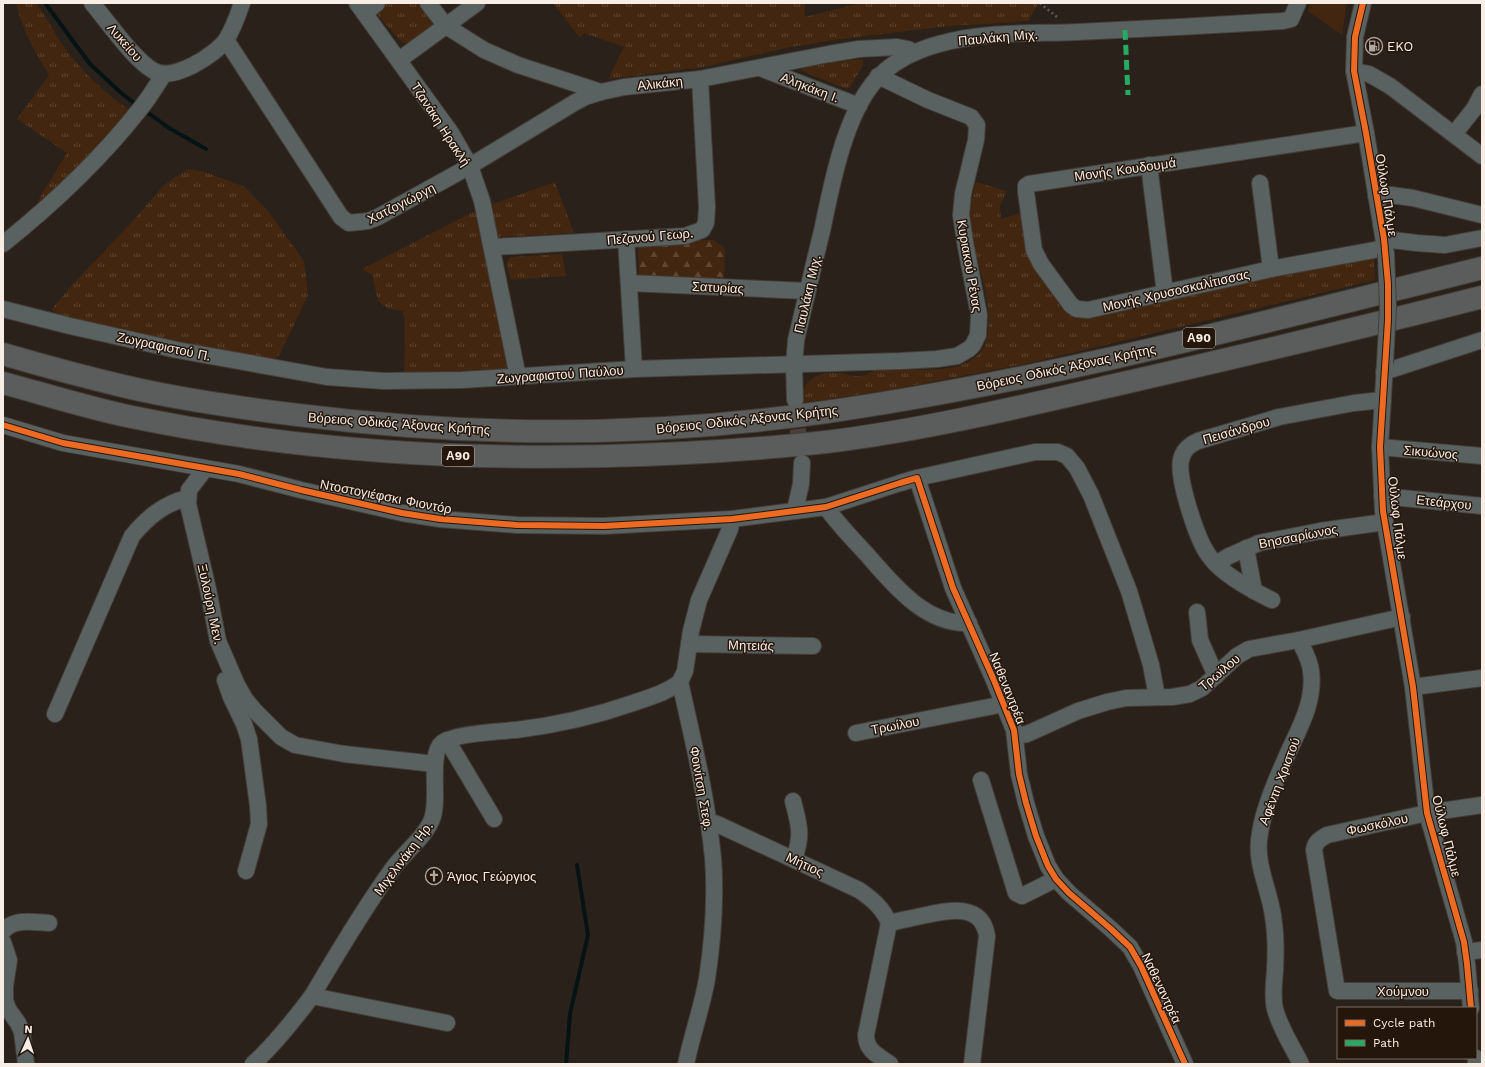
<svg xmlns="http://www.w3.org/2000/svg" width="1485" height="1067" font-family="'Work Sans',sans-serif">
<style>
.grass{fill:url(#grass-tufts)}
.forest{fill:url(#forest-firs)}
.green{fill:#42260f}
.lines{fill:none;stroke-linecap:round;stroke-linejoin:round}
.stream{stroke:#051315;stroke-width:4}
.minor-tunnel{stroke:#484039;stroke-width:16;stroke-dasharray:16 8;stroke-linecap:butt}
.minor-casing{stroke:#443e38;stroke-width:18}
.highway-casing{stroke:#443e38;stroke-width:24}
.path{stroke:#5a5b58;stroke-width:2.5;stroke-dasharray:2 3;stroke-linecap:butt}
.minor{stroke:#5a6161;stroke-width:16}
.highway{stroke:#5a5d5b;stroke-width:22}
.minor-bridge-casing{stroke:#443e38;stroke-width:18;stroke-linecap:butt}
.minor-bridge{stroke:#5a6161;stroke-width:16}
.quiet{stroke:#26ab63;stroke-width:5;stroke-dasharray:10 5;stroke-linecap:butt}
.cycleway-casing{stroke:#25160b;stroke-width:8}
.cycleway{stroke:#ed6a23;stroke-width:6}
.labels{text-anchor:middle;stroke-width:3;stroke-linejoin:round;paint-order:stroke}
.shield{fill:#25160b;stroke:#b9ada4;stroke-width:1}
.shield-label{font-size:12px;font-weight:bold;fill:#f9eee6}
.street-label{font-size:13px;fill:#f9eee6;stroke:#25160b}
.poi-label{font-size:13px;fill:#f9eee6;stroke:#25160b;text-anchor:start}
</style>
<defs>
<pattern id="grass-tufts" width="24" height="20" patternUnits="userSpaceOnUse"><rect width="24" height="20" fill="#42260f"/><path d="M3 7l-1-3M5 7V3M7 7l1-3M15 17l-1-3M17 17v-4M19 17l1-3" fill="none" stroke="#5e4632"/></pattern>
<pattern id="forest-firs" width="22" height="20" patternUnits="userSpaceOnUse"><rect width="22" height="20" fill="#42260f"/><path d="M5 1l3.5 6h-7zM16 11l3.5 6h-7z" fill="#5e4632"/></pattern>
</defs>
<rect width="100%" height="100%" fill="#29211a"/>
<g class="grass">
<path d="M16 3H36C46 16 54 33 64 47 82 72 105 93 130 111L111 133 36 209 40 197 67 153 17 119 49 75C34 50 23 32 16 3Z"/>
<path d="M385 3H422L438 20 408 43H402L375 12Z"/>
<path d="M553 3H805V17L860 3H1037L1038 4 1028 21 948 26 841 39 785 48 704 67 608 79 624 47 584 33 580 38Z"/>
<path d="M863 59V65L850 87 846 89 802 71V67L805 65Z"/>
<path d="M188 169 205 172 245 187 269 212 304 261 308 295 280 354 274 360 141 335 60 316 55 313 52 309 72 285 131 223 164 185Z"/>
<path d="M555 182 574 233 498 237 492 204Z"/>
<path d="M976 182 1007 191 1000 206 1001 219 1020 213 1025 225 1078 315 1085 318 1269 277 1374 257 1375 280 1030 363 895 389 823 400 805 402 801 401C803 378 819 371 840 373 847 374 853 377 861 376 868 375 873 370 881 369 908 367 949 376 973 359 1007 337 976 263 971 232 969 214 971 200 976 182Z"/>
<path d="M475 211 498 319 507 368 442 374 404 375 405 321 403 311 388 309 378 301 372 275 362 269Z"/>
<path d="M562 254 566 276 511 280C509 272 504 262 511 257Z"/>
</g>
<path class="forest" d="M705 240H713L725 248 724 281 639 275 638 246 640 243Z"/>
<path class="green" d="M1310 3H1347L1342 35 1308 11Z"/>
<g class="lines">
<g class="stream">
<path d="M45 3 90 64 120 92 138 106"/>
<path d="M144 110 169 128 206 149"/>
<path d="M566 1064 570 1014 588 935 577 865"/>
</g>
<path class="minor-tunnel" d="M795 405 801 456"/>
<g class="minor-casing">
<g id="minor">
<path d="M92 3C108 22 134 60 154 71 173 82 215 55 226 40 233 29 238 15 242 3"/>
<path d="M357 3 451 133 470 166 482 201 518 377"/>
<path d="M428 3 446 26 484 50 518 65 601 92 624 87 700 79 829 54 859 49 897 47 908 49 914 53"/>
<path d="M1363 3 1355 37 1354 71 1366 133 1386 254"/>
<path d="M365 13 377 3"/>
<path d="M226 40 341 217 349 223 368 221 378 217 470 166 574 103 585 97 601 92"/>
<path d="M399 60 477 3"/>
<path d="M760 68 859 106"/>
<path d="M1354 71 1369 74 1390 86 1482 156"/>
<path d="M1366 133 1029 184 1026 186V192L1034 250 1041 264 1071 305 1077 309 1088 310 1271 269 1385 248"/>
<path d="M1454 134 1474 109 1482 94"/>
<path d="M1149 165 1165 293"/>
<path d="M1260 183 1271 269"/>
<path d="M1376 196 1391 195 1413 198 1482 215"/>
<path d="M626 239 634 369"/>
<path d="M1384 239 1417 243 1445 245 1482 238"/>
<path d="M3 244C53 204 100 160 140 109 149 98 156 86 164 74"/>
<path d="M493 247 685 236 702 230 706 223 707 207 700 79"/>
<path d="M629 283 807 291"/>
<path d="M3 309 70 326 177 350 327 377 384 381 462 380 634 369 900 361 937 359 957 356 969 349 973 345 978 335 979 315 965 242 961 215 963 194 976 140 977 125 971 117 928 100 878 76"/>
<path d="M1385 363 1380 447 1383 511 1413 687 1427 813 1464 942 1467 964 1471 1008"/>
<path d="M1384 372 1482 340"/>
<path d="M795 400 794 365 796 340C805 303 813 267 822 231 831 188 842 130 866 93 883 66 909 52 939 44 984 31 1032 34 1078 32 1146 29 1215 25 1283 21L1291 19 1298 3"/>
<path d="M3 425 63 443 239 474 301 490 402 513 440 519 517 525 604 526 732 519 826 507 900 483 917 478 953 588 993 678 1014 730 1019 774 1026 803 1036 836 1048 866 1056 879 1069 893 1111 929 1130 947 1141 966 1185 1064"/>
<path d="M1380 447 1482 456"/>
<path d="M205 469 189 490 188 504 208 589 218 641 237 685 245 699 254 710 281 737 295 745 344 754 435 764"/>
<path d="M917 478 1035 452H1058L1067 456 1077 468 1091 495 1129 591 1151 665 1157 697"/>
<path d="M1382 496 1482 506"/>
<path d="M826 507C839 526 855 541 870 558 895 587 927 625 969 623"/>
<path d="M795 510 801 484 802 463"/>
<path d="M1246 548 1254 591"/>
<path d="M1216 564 1229 556 1259 543 1320 531 1385 522"/>
<path d="M1272 600C1255 592 1228 577 1216 564 1211 559 1206 552 1203 546 1195 530 1177 478 1181 460 1183 450 1189 445 1198 441L1279 417 1354 403 1383 400"/>
<path d="M1197 612 1200 640 1216 676"/>
<path d="M1299 640C1304 650 1310 660 1311 671 1315 701 1300 727 1288 753 1277 778 1264 807 1260 833 1254 863 1269 887 1273 916 1276 934 1276 952 1275 970 1274 983 1272 996 1275 1009 1280 1028 1292 1046 1301 1064"/>
<path d="M689 644 813 646"/>
<path d="M225 680 231 697 244 724 249 739 258 806 259 824 246 871"/>
<path d="M1413 687 1482 678"/>
<path d="M55 714 132 536C147 518 164 503 188 498"/>
<path d="M856 733 1004 704"/>
<path d="M1015 736 1027 734 1078 711 1107 702 1126 698 1172 697 1190 694 1202 688 1237 656 1249 649 1299 640 1402 617"/>
<path d="M447 740 494 819"/>
<path d="M981 780 1016 893 1022 896 1056 879"/>
<path d="M793 801C799 825 803 834 794 859"/>
<path d="M708 821 717 824 859 890C872 899 883 908 889 923"/>
<path d="M889 923C901 920 913 918 926 915 950 910 982 903 987 936L972 1064"/>
<path d="M889 923 866 1035C866 1051 879 1056 890 1064"/>
<path d="M3 931C14 918 34 922 49 923"/>
<path d="M3 942 9 960 5 986V1000L8 1009 18 1023 22 1032 26 1064"/>
<path d="M1465 952 1482 950"/>
<path d="M1470 991H1337L1314 850C1315 842 1320 839 1327 835L1427 813 1482 805"/>
<path d="M312 996 447 1023"/>
<path d="M1476 1058V1064"/>
<path d="M253 1064C275 1044 294 1020 312 996 337 954 362 911 391 871 402 854 425 838 432 819 440 799 428 754 442 743 452 734 501 731 516 730 558 725 593 717 633 703 650 697 666 693 680 682"/>
<path d="M686 1064C692 1035 702 1007 707 979 713 939 716 897 713 858 707 798 693 740 680 682L685 671 691 631 699 600 730 529 732 519"/>
</g>
</g>
<g class="highway-casing">
<g id="highway">
<path d="M3 354C44 366 85 377 127 387 183 400 241 408 298 415 473 437 651 437 826 412 1048 380 1264 322 1482 268"/>
<path d="M3 383C44 394 85 407 127 416 285 449 446 460 608 456 681 454 753 450 826 442 923 430 1020 407 1115 385 1238 357 1360 328 1482 297"/>
</g>
</g>
<path class="path" d="M1040 3 1058 18"/>
<use href="#minor" class="minor"/>
<use href="#highway" class="highway"/>
<g class="minor-bridge-casing">
<path id="minor-bridge" d="M1385 363 1388 308 1386 254"/>
</g>
<use href="#minor-bridge" class="minor-bridge"/>
<path class="quiet" d="M1125 30 1128 95"/>
<g class="cycleway-casing">
<g id="cycleway">
<path d="M1363 3 1355 37 1354 71 1366 133 1384 239 1388 284V320L1380 447 1383 511 1413 687 1427 813 1464 942 1467 964 1471 1008"/>
<path d="M3 425 63 443 239 474 301 490 402 513 440 519 517 525 604 526 732 519 826 507 900 483 917 478 953 588 993 678 1014 730 1019 774 1026 803 1036 836 1048 866 1056 879 1069 893 1111 929 1130 947 1141 966 1185 1064"/>
</g>
</g>
<use href="#cycleway" class="cycleway"/>
</g>
<defs>
<g id="fuel-ring" transform="scale(0.9)"><circle r="9.5" fill="#25160b" stroke="#b0a69f" stroke-width="1.5"/><path d="M-5.5-6h7V0h2V4h1.3V-2.5L3-4.5l.8-.8L6-3V5H2.5V1h-1V6h-7ZM-4.2-4.7v3.2H.2V-4.7Z" fill="#b0a69f"/></g>
<g id="church-ring" transform="scale(0.9)"><circle r="9.5" fill="#25160b" stroke="#b0a69f" stroke-width="1.5"/><path d="M-1.2-6h2.4v3.5h3.3v2.4h-3.3V6h-2.4V-.1h-3.3v-2.4h3.3Z" fill="#b0a69f"/></g>
</defs>
<g fill-rule="evenodd">
<use href="#fuel-ring" x="1374" y="46"/>
<use href="#church-ring" x="434" y="876"/>
</g>
<g class="labels">
<g class="shield">
<rect x="1183" y="328" width="32" height="20" rx="3"/>
<rect x="442" y="446" width="32" height="20" rx="3"/>
</g>
<g class="shield-label">
<text x="1199" y="342">Α90</text>
<text x="458" y="460">Α90</text>
</g>
<g class="street-label">
<text transform="translate(998 37) rotate(-5)" y="5">Παυλάκη Μιχ.</text>
<text transform="translate(125 42) rotate(49)" y="5">Λυκείου</text>
<text transform="translate(660 83) rotate(-6)" y="5">Αλικάκη</text>
<text transform="translate(810 87) rotate(21)" y="5">Αληκάκη Ι.</text>
<text transform="translate(441 124) rotate(57)" y="5">Τζανάκη Ηρακλή</text>
<text transform="translate(1125 169) rotate(-8)" y="5">Μονής Κουδουμά</text>
<text transform="translate(1387 195) rotate(81)" y="5">Ούλωφ Πάλμε</text>
<text transform="translate(401 203) rotate(-27)" y="5">Χατζογιώργη</text>
<text transform="translate(650 236) rotate(-5)" y="5">Πεζανού Γεωρ.</text>
<text transform="translate(970 266) rotate(80)" y="5">Κυριακού Ρένας</text>
<text transform="translate(718 287) rotate(3)" y="5">Σατυρίας</text>
<text transform="translate(1176 290) rotate(-13)" y="5">Μονής Χρυσοσκαλίτισσας</text>
<text transform="translate(807 294) rotate(-77)" y="5">Παυλάκη Μιχ.</text>
<text transform="translate(164 346) rotate(12)" y="5">Ζωγραφιστού Π.</text>
<text transform="translate(1066 367) rotate(-12)" y="5">Βόρειος Οδικός Άξονας Κρήτης</text>
<text transform="translate(560 374) rotate(-4)" y="5">Ζωγραφιστού Παύλου</text>
<text transform="translate(747 419) rotate(-6)" y="5">Βόρειος Οδικός Άξονας Κρήτης</text>
<text transform="translate(399 423) rotate(4)" y="5">Βόρειος Οδικός Άξονας Κρήτης</text>
<text transform="translate(1236 430) rotate(-16)" y="5">Πεισάνδρου</text>
<text transform="translate(1431 452) rotate(5)" y="5">Σικυώνος</text>
<text transform="translate(386 496) rotate(11)" y="5">Ντοστογιέφσκι Φιοντόρ</text>
<text transform="translate(1444 502) rotate(6)" y="5">Ετεάρχου</text>
<text transform="translate(1398 518) rotate(83)" y="5">Ούλωφ Πάλμε</text>
<text transform="translate(1298 536) rotate(-11)" y="5">Βησσαρίωνος</text>
<text transform="translate(211 604) rotate(78)" y="5">Ξυλούρη Μεν.</text>
<text transform="translate(751 645) rotate(1)" y="5">Μητειάς</text>
<text transform="translate(1219 672) rotate(-40)" y="5">Τρωίλου</text>
<text transform="translate(1008 688) rotate(68)" y="5">Ναθεναντρέα</text>
<text transform="translate(895 725) rotate(-11)" y="5">Τρωίλου</text>
<text transform="translate(1279 781) rotate(-69)" y="5">Αφέντη Χριστού</text>
<text transform="translate(702 788) rotate(80)" y="5">Φοινίτση Στεφ.</text>
<text transform="translate(1377 824) rotate(-12)" y="5">Φωσκόλου</text>
<text transform="translate(1447 836) rotate(76)" y="5">Ούλωφ Πάλμε</text>
<text transform="translate(403 858) rotate(-53)" y="5">Μιχελινάκη Ηρ.</text>
<text transform="translate(805 864) rotate(25)" y="5">Μήτιος</text>
<text transform="translate(1162 988) rotate(65)" y="5">Ναθεναντρέα</text>
<text x="1403" y="996">Χούμνου</text>
</g>
<g class="poi-label">
<text x="1387" y="51">EKO</text>
<text x="447" y="881">Άγιος Γεώργιος</text>
</g>
</g>
<rect width="1485" height="1067" fill="none" stroke="#f9eee6" stroke-width="8"/>
<rect x="1337" y="1007" width="140" height="52" fill="#25160b" stroke="#7a6c63"/>
<rect x="1345" y="1020" width="20" height="6" fill="#ed6a23" stroke="#7a6c63"/>
<text x="1373" y="1027" font-size="12" fill="#f9eee6">Cycle path</text>
<rect x="1345" y="1040" width="20" height="6" fill="#26ab63" stroke="#7a6c63"/>
<text x="1373" y="1047" font-size="12" fill="#f9eee6">Path</text>
<g transform="translate(28 1039) rotate(3)" stroke="#25160b" stroke-width="3" paint-order="stroke">
<path d="M0-3L7 15L0 10L-7 15Z" fill="#f9eee6"/>
<text y="-6" font-size="11" font-weight="bold" text-anchor="middle" fill="#f9eee6">N</text>
</g>
</svg>
